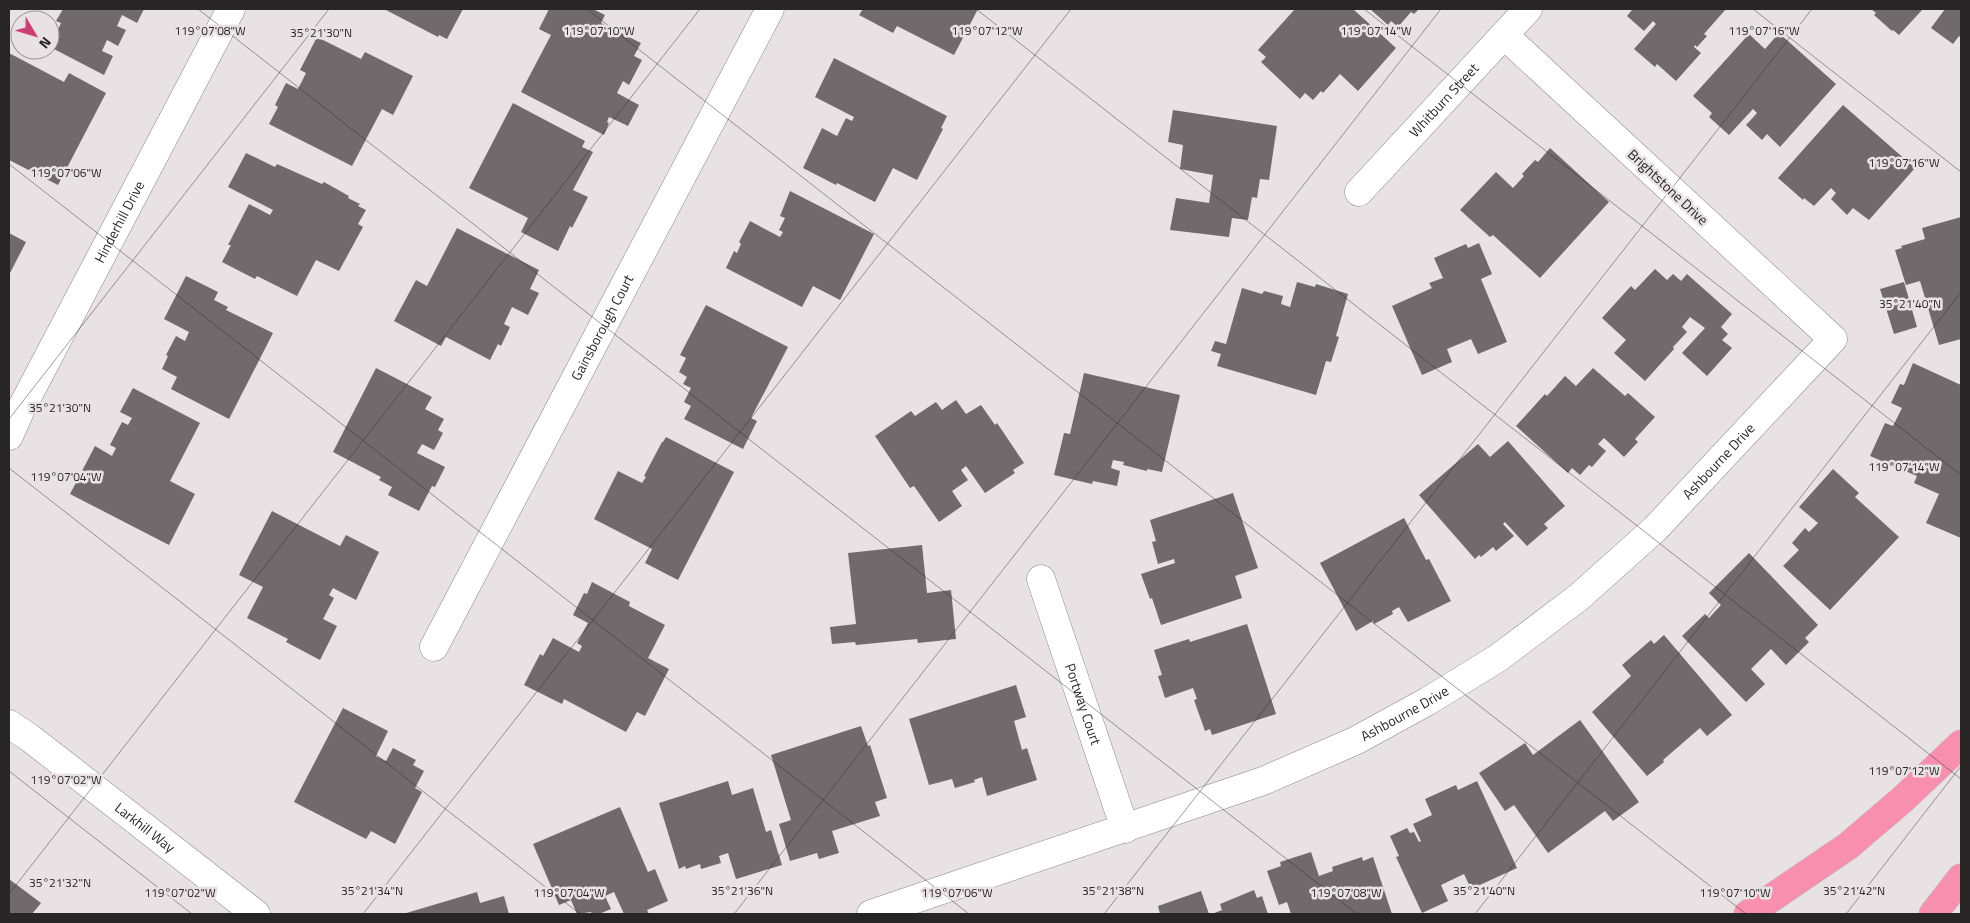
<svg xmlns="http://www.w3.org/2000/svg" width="1970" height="923" font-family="'Titillium Web',sans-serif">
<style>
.building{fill:#716a6c}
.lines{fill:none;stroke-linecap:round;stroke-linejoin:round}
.minor-casing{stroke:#8c8587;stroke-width:29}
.highway-casing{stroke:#c3c2c2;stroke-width:29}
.minor{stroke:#fff;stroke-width:28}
.highway{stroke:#f88fae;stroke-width:28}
.ticks{fill:none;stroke:#282526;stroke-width:1;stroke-opacity:0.45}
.labels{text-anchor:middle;stroke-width:5;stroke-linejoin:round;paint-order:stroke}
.street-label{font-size:14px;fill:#282526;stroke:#e9e2e4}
.ticks-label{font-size:12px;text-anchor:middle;fill:#282526;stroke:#e9e2e4;stroke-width:5;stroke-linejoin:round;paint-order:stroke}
</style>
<rect width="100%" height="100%" fill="#e9e2e4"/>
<g class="building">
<path d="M63 9H144L137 23 122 15 117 26 126 30 118 46 107 40 102 51 113 56 104 75 50 47 61 23 56 21Z"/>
<path d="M384 9H463L447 39 439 35 438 37Z"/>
<path d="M549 9H593L605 15 601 23 641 43 634 56 642 60 629 85 623 81 617 93 639 105 628 126 609 117 607 122 609 123 604 135 521 92 551 35 539 29Z"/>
<path d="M863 9H978L954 55 897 26 893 33 859 15Z"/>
<path d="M1295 9H1353L1396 48 1358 91 1340 74 1323 93 1321 91 1313 100 1305 93 1300 99 1261 62 1266 57 1258 50Z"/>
<path d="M1370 9H1419L1414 14 1411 12 1398 27 1391 21 1388 25Z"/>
<path d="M1630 9H1726L1704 34 1707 36 1697 47 1695 45 1694 47 1701 53 1676 81 1657 64 1655 67 1634 49 1656 24 1653 21 1644 31 1627 16 1632 10Z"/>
<path d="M1871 9H1923L1899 35 1893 30 1892 31 1874 15 1876 13Z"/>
<path d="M1945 9H1961V38L1959 36 1953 44 1931 28Z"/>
<path d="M1779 33 1836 84 1780 147 1767 134 1762 140 1746 125 1757 113 1753 109 1729 135 1709 117 1712 113 1693 96 1749 34 1765 49Z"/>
<path d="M317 37 361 59 365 52 413 76 393 115 382 109 352 166 269 124 278 107 275 105 286 83 298 89 306 73 300 70Z"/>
<path d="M9 53 64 82 69 73 106 93 58 185 9 160Z"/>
<path d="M834 58 947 116 941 128 943 129 917 180 893 168 875 202 837 183 836 185 803 168 822 128 837 136 846 118 852 121 854 117 815 97Z"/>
<path d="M513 103 585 141 582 147 593 152 573 190 588 197 572 228 570 226 558 251 521 232 528 218 469 188Z"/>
<path d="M1843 105 1915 168 1869 220 1853 208 1847 215 1831 199 1836 193 1831 188 1814 206 1804 198 1803 200 1778 178Z"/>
<path d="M1173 110 1277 126 1269 180 1260 179 1257 198 1252 197 1248 220 1232 218 1229 237 1170 230 1176 198 1209 203 1213 175 1180 169 1183 145 1168 142Z"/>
<path d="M1550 148 1609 202 1540 278 1493 235 1490 237 1460 210 1496 172 1513 188 1524 176 1522 174 1535 160 1538 162Z"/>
<path d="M246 153 275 167 277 164 322 184 324 182 349 196 348 198 360 204 358 206 366 210 358 224 363 227 339 271 316 260 297 296 257 276 255 279 222 262 231 245H228L249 204 270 215 273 210 228 187Z"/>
<path d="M790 191 874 234 840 300 813 286 802 307 726 268 734 251 737 253 741 244 739 242 750 221 780 237 783 232 779 230 785 218 780 216Z"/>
<path d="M1961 217V339L1939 345 1920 281 1906 285 1895 250 1902 248 1901 246 1925 239 1922 228Z"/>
<path d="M457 228 539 270 530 289 539 293 528 315 512 307 504 324 510 327 501 346 498 344 490 360 446 337 441 346 394 321 416 280 427 286Z"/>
<path d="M9 233 26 242 9 275Z"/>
<path d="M1479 243 1492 274 1481 279 1507 342 1478 354 1471 339 1447 349 1452 362 1422 375 1392 306 1432 288 1429 283 1443 278 1434 258 1466 244 1468 248Z"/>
<path d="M1655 269 1667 280 1673 274 1681 281 1687 274 1732 314 1721 327 1728 334 1722 340 1732 348 1707 376 1682 353 1705 328 1690 317 1682 327 1687 332 1673 347 1674 349 1645 381 1614 353 1626 340 1602 318 1631 286 1635 290Z"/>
<path d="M186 276 218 292 214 300 228 307 226 310 273 333 229 419 171 389 177 377 162 369 168 356 166 355 176 336 185 341 189 332 164 319Z"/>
<path d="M1297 282 1315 287 1316 284 1348 294 1336 336 1339 337 1331 362 1326 361 1316 395 1217 366 1221 354 1211 351 1215 341 1226 344 1242 288 1262 294 1264 291 1283 296 1281 304 1290 307Z"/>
<path d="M1904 282 1917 327 1894 334 1880 289Z"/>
<path d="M706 305 788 347 751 418 757 421 743 449 684 419 691 406 684 402 691 388 683 384 687 377 679 372 686 358 680 355Z"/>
<path d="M1913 363 1961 385V538L1926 523 1939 494 1914 483 1917 476 1870 456 1885 423 1893 426 1902 408 1891 403 1900 384 1904 385Z"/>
<path d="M376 368 432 397 425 409 444 419 438 430 443 433 434 450 422 444 417 453 445 467 435 487 432 486 419 511 388 495 392 487 379 480 381 477 333 452Z"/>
<path d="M1593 368 1625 396 1628 393 1655 417 1635 439 1638 442 1624 457 1604 438 1598 444 1606 451 1592 467 1589 465 1580 475 1572 468 1568 473 1516 426 1545 394 1547 396 1565 376 1576 386Z"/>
<path d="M1084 373 1180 395 1162 472 1147 469V471L1123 465 1124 462 1113 460 1111 468 1120 471 1117 486 1093 481 1092 484 1054 475 1064 433 1070 434Z"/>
<path d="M133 388 200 423 170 481 195 494 169 545 70 494 95 446 112 456 116 448 110 445 122 422 128 425 132 418 120 412Z"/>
<path d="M956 400 966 414 981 405 995 425 997 423 1024 463 1013 470 1015 473 985 493 966 466 961 470 968 480 952 491 962 506 939 522 914 486 910 488 875 436 911 411 915 416 936 402 942 410Z"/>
<path d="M666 437 734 472 678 580 645 563 652 549 594 519 618 471 642 483 646 477 644 476 662 442H663Z"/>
<path d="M1508 441 1565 506 1544 524 1548 528 1527 546 1505 522 1503 524 1514 536 1496 551 1493 547 1481 557 1479 555 1475 559 1419 495 1478 444 1490 457Z"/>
<path d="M1833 469 1859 493 1855 497 1899 537 1830 610 1783 566 1799 550 1792 543 1805 528 1809 532 1818 523 1799 507Z"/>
<path d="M1233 493 1258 568 1235 576 1242 598 1161 625 1152 598 1150 599 1141 574 1175 563 1174 559 1158 564 1152 542 1156 541 1150 520Z"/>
<path d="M272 511 340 546 346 535 379 552 356 600 333 588 329 595 334 598 323 619 337 626 320 660 286 642 288 639 247 618 263 587 239 575Z"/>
<path d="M1404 518 1426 560 1429 559 1451 601 1408 622 1399 607 1392 611 1393 614 1374 624 1373 621 1356 631 1320 563Z"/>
<path d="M922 545 927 593 951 590 956 639 918 643 917 639 856 645 855 642 832 644 830 627 856 624 848 553Z"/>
<path d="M1749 553 1818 625 1805 638 1809 642 1786 665 1771 649 1751 669 1765 684 1746 702 1682 636 1705 614 1709 618 1721 605 1709 593Z"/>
<path d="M592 582 630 602 629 606 665 625 648 658 669 669 645 716 637 712 626 732 564 699 562 704 524 685 540 654 543 656 553 638 579 652 582 646 577 643 588 623 573 615 584 593 587 594Z"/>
<path d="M1247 624 1276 714 1212 735 1210 729 1205 731 1194 700 1197 699 1193 688 1165 698 1158 676 1162 675 1154 650 1189 639 1190 642Z"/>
<path d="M1664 635 1732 715 1707 736 1700 728 1663 760 1664 762 1647 776 1592 712 1631 676 1622 665 1651 640 1654 644Z"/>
<path d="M1016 685 1026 717 1014 721 1022 750 1027 748 1037 780 987 796 982 777 974 780 975 782 955 788 952 779 929 785 909 719Z"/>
<path d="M343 708 388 731 376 756 386 761 393 748 416 760 413 765 424 771 415 788 422 792 395 844 371 831 366 839 294 802Z"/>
<path d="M1580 720 1639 802 1613 821 1605 811 1548 853 1514 805 1505 811 1479 773 1525 743 1533 755Z"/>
<path d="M861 726 868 746 870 745 887 798 875 802 880 816 832 831 839 853 819 859 817 853 790 861 779 824 791 820 771 755Z"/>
<path d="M728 781 732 795 753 788 766 832 771 830 782 865 736 879 728 853 719 856 721 863 701 869 700 864 686 869 685 866 679 869 659 803Z"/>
<path d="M1477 781 1517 868 1471 889 1464 874 1441 885 1448 901 1422 913 1396 857 1399 856 1390 836 1407 828 1410 833 1414 832 1419 842 1421 841 1413 824 1432 815 1425 799 1456 785 1458 790Z"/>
<path d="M620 807 648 872 655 869 668 901 647 910 649 914H624L614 892 605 896 611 909 599 914H592L591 912 577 914 571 900 559 905 533 844Z"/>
<path d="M1311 852 1319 876 1333 871 1332 867 1362 857 1363 861 1373 857 1392 914H1291L1287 902 1279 905 1267 871 1281 866 1280 862Z"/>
<path d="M9 879 41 903 32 914H9Z"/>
<path d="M1254 890 1257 898 1262 896 1268 914H1212L1222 910 1220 904Z"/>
<path d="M1201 891 1209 914H1160L1158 906Z"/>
<path d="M477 892 480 903 504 896 509 914H403Z"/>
</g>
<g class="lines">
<g class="minor-casing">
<g id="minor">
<path id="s1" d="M1359 192 1528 9"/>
<path id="s2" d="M9 436 21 409 231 9"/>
<path id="s3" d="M1041 579 1125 829"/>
<path id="s4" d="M434 647 770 9"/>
<path id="s5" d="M9 724 30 738 256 914"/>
<path id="s6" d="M871 914 1263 781 1357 740 1428 701 1498 658 1579 597 1655 529 1833 339 1504 35"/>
</g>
</g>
<g class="highway-casing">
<g id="highway">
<path d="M1748 914 1848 846 1903 799 1961 744"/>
<path d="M1933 914 1961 878"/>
</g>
</g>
<use href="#minor" class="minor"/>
<use href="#highway" class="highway"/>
</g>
<path class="ticks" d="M198 9 1357 914M587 9 1746 914M976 9 1961 779M1364 9 1961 475M1753 9 1961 172M9 164 969 914M9 419 329 9M9 468 580 914M9 771 192 914M9 894 700 9M363 914 1071 9M734 914 1441 9M1104 914 1812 9M1475 914 1961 292M1846 914 1961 766"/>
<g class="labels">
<g class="street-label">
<text dy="5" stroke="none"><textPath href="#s1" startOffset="125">Whitburn Street</textPath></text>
<text transform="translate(1668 187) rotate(43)" y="5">Brightstone Drive</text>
<text dy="5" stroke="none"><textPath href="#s2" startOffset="241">Hinderhill Drive</textPath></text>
<text dy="5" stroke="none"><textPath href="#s4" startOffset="361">Gainsborough Court</textPath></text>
<text dy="5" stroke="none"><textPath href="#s6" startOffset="976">Ashbourne Drive</textPath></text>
<text dy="5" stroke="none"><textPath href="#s3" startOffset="132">Portway Court</textPath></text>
<text dy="5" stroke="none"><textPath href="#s6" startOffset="571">Ashbourne Drive</textPath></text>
<text dy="5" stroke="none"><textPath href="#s5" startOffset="171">Larkhill Way</textPath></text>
</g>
</g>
<g class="ticks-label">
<text x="210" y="35">119°07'08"W</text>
<text x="599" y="35">119°07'10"W</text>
<text x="987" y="35">119°07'12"W</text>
<text x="1376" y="35">119°07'14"W</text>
<text x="1764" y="35">119°07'16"W</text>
<text x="321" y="37">35°21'30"N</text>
<text x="1904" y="167">119°07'16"W</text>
<text x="66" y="177">119°07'06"W</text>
<text x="1910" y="308">35°21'40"N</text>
<text x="60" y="412">35°21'30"N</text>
<text x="1904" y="471">119°07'14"W</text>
<text x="66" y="481">119°07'04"W</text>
<text x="1904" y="775">119°07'12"W</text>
<text x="66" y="784">119°07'02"W</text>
<text x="60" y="887">35°21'32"N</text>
<text x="372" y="895">35°21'34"N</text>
<text x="742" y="895">35°21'36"N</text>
<text x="1113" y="895">35°21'38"N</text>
<text x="1484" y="895">35°21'40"N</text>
<text x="1854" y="895">35°21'42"N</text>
<text x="180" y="897">119°07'02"W</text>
<text x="569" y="897">119°07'04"W</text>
<text x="957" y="897">119°07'06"W</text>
<text x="1346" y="897">119°07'08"W</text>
<text x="1735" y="897">119°07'10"W</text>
</g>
<rect width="1970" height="923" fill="none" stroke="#282526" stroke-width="20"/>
<g transform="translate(35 35) rotate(128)"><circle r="24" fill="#e9e2e4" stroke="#9c9698"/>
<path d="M0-4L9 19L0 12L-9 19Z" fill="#ca3f73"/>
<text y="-8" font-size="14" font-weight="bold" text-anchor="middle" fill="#282526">N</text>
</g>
</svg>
